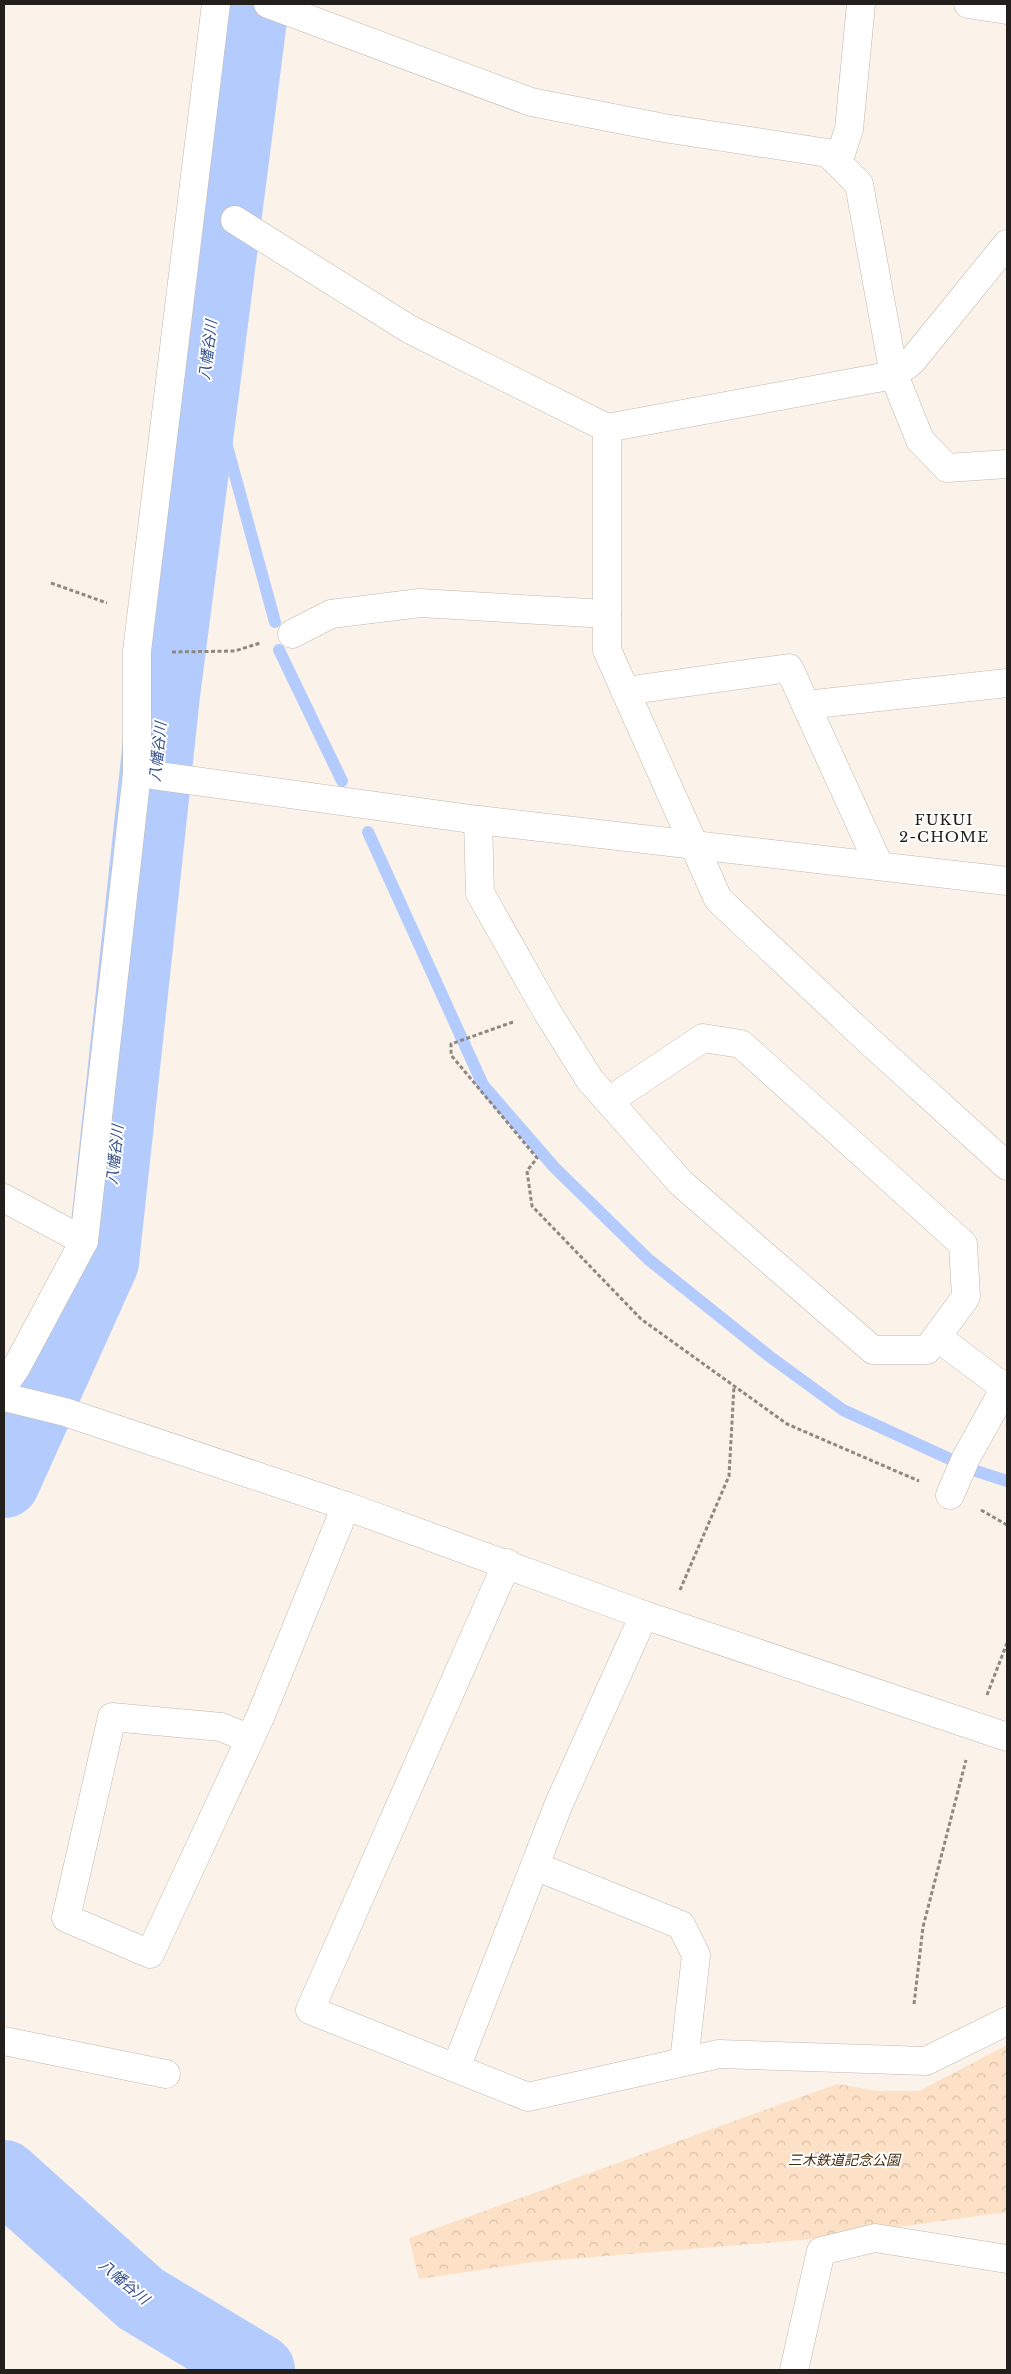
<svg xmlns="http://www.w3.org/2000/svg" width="1011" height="2374" font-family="'Libre Baskerville','Noto Sans JP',serif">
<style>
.park{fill:url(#park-crowns)}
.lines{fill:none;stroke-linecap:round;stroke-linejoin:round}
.stream{stroke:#b4ccfd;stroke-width:12}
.river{stroke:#b4ccfd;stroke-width:72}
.minor-casing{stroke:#c0b8af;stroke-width:29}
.path{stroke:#8e8882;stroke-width:3;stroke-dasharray:4 2.5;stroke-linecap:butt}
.minor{stroke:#fff;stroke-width:28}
.labels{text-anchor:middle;stroke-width:4;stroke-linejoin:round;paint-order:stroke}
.park-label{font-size:14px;font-style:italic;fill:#462a08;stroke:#fff}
.water-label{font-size:15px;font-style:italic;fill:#35508b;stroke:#fff}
.neighbourhood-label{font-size:15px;letter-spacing:1px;fill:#221f1c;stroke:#fff}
</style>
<defs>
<pattern id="park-crowns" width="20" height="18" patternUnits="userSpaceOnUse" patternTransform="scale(1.25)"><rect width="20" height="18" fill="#fde1c6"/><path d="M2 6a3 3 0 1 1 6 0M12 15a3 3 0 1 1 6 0" fill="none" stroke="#d9c1aa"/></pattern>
</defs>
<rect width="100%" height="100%" fill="#fbf2e9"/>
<path class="park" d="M1007 2045V2212L802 2240 533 2262 419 2279 409 2238 837 2084 878 2091H919Z"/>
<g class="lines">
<g class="stream">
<path d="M201 407 218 413 275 622"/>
<path d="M279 650 342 781"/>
<path d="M368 832 483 1085 554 1167 648 1259 769 1356 843 1410 952 1460"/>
<path d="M973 1470 1007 1481"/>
</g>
<g class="river">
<path d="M4 1482 103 1262 164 695 253 4"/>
<path d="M4 2176 141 2299 259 2370"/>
</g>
<g class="minor-casing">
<g id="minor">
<path d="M268 4 531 102 664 128 828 153 859 184 894 375 920 440 947 468 1007 464"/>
<path d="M968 4 1007 10"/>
<path d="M838 163 849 129 861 4"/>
<path d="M235 220 409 329 607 428 894 375 912 361 1007 244"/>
<path d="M607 428V650L718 899 867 1039 1007 1166"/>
<path d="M292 634 331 614 420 603 607 614"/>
<path d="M625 691 789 668 879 865"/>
<path d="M806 705 1007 683"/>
<path d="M137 773 478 820 1007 881"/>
<path d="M478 820 480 893 546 1010 590 1080 681 1183 873 1350H927L966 1297 963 1244 741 1044 703 1038 609 1101"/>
<path d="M4 1198 84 1241"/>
<path d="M937 1337 1005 1388"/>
<path d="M4 1385 16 1368 84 1241 137 773V651L216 4"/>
<path d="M4 1397 65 1412 346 1506 644 1615 1007 1737"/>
<path d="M950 1495 966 1458 1007 1384"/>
<path d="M507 1563 310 2010 528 2097 719 2054 926 2061 1007 2021"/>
<path d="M250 1739 221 1727 112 1717 66 1918 150 1954 250 1739 261 1715 346 1506"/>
<path d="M535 1866 681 1925 696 1955 684 2062"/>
<path d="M4 2041 166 2074"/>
<path d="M456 2068 558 1806 644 1615"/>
<path d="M794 2370 821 2251 875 2238 1007 2259"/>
</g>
</g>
<g class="path">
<path d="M51 583 107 603"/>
<path d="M172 652 235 651 260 643"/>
<path d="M513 1022 451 1044V1055L537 1158 527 1171 532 1206 641 1319 787 1424 919 1481"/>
<path d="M981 1510 1007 1525"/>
<path d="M680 1590 729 1476 734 1386"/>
<path d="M987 1695 1007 1643"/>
<path d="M914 2004 923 1927 966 1760"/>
</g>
<use href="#minor" class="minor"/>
</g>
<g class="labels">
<g class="park-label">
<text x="844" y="2165">三木鉄道記念公園</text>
</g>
<g class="water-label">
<text transform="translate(208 350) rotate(-83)" y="5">八幡谷川</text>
<text transform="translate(158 752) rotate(-84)" y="5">八幡谷川</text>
<text transform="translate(115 1155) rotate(-84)" y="5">八幡谷川</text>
<text transform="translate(124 2282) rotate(40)" y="5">八幡谷川</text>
</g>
<g class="neighbourhood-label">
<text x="944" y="825">FUKUI<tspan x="944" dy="17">2-CHOME</tspan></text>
</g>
</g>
<rect width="1011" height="2374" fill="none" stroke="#221f1c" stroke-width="10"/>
</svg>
